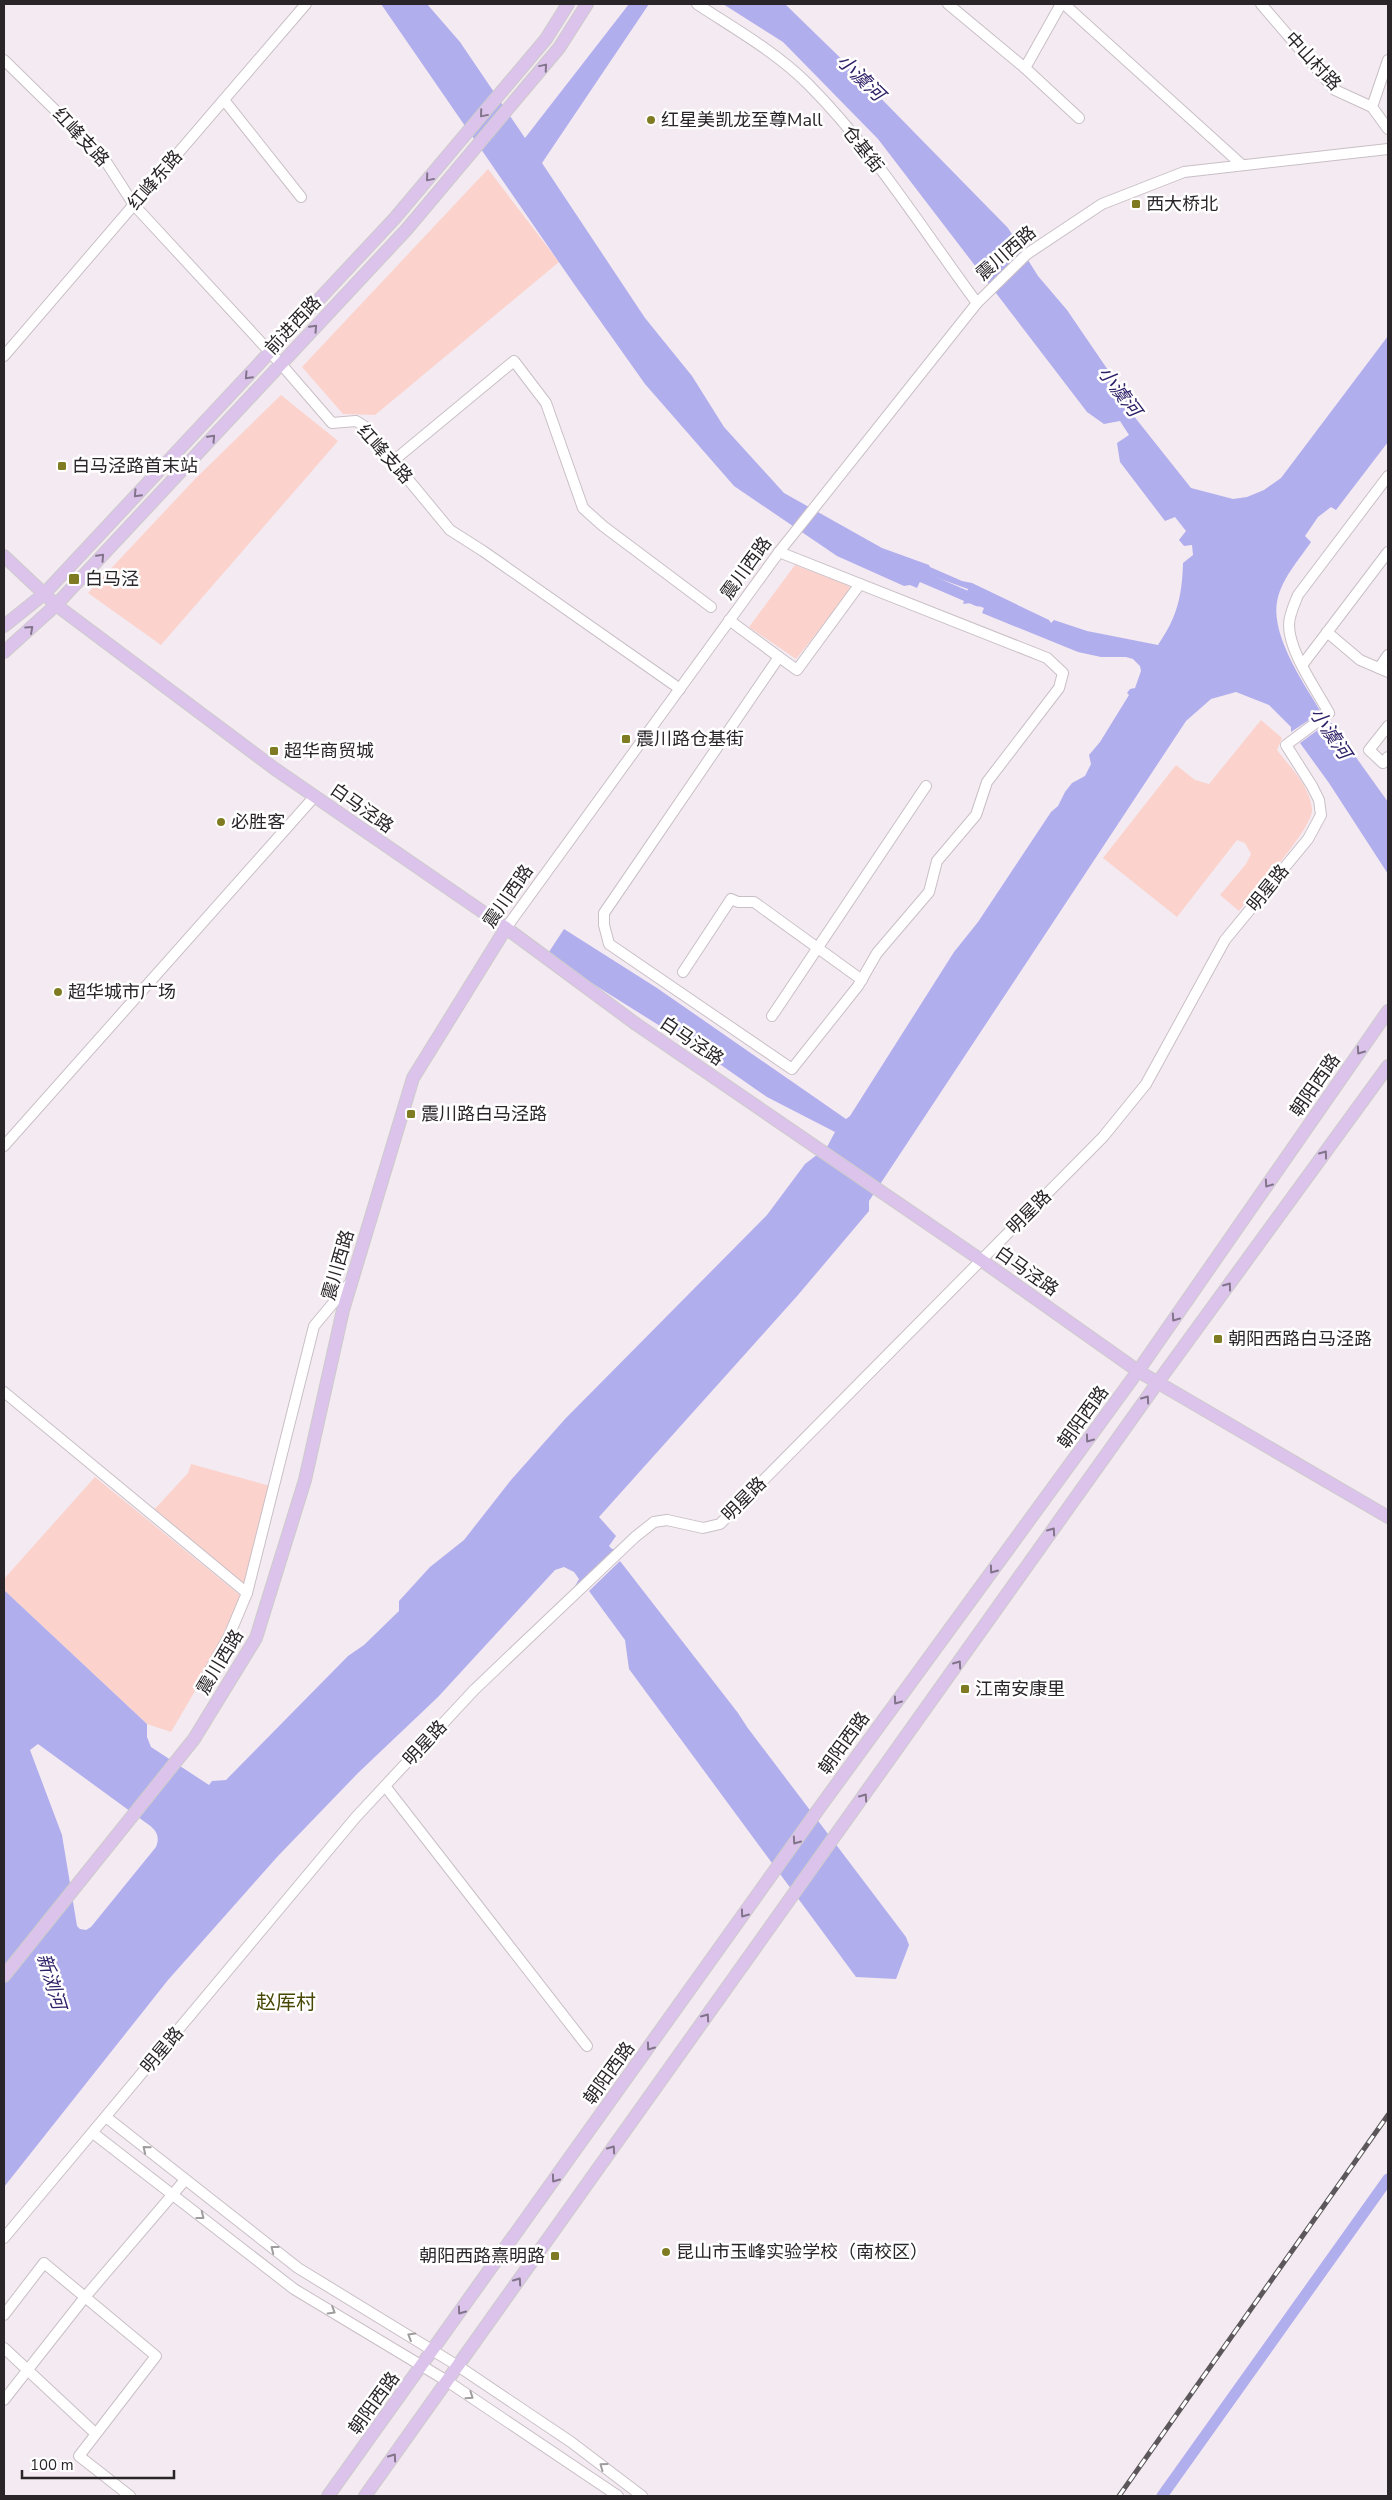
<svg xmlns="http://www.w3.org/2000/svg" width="1392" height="2500" font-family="'Nunito Sans','Noto Sans SC',sans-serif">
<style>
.green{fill:#fbd3cc}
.water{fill:#b1aeed;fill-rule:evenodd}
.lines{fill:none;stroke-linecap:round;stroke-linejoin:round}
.canal{stroke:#b1aeed;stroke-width:11}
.minor-casing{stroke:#c9bfc6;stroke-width:12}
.major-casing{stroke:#cccbcb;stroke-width:14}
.minor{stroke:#fff;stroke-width:10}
.major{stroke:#dcc3eb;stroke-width:12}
.rail-casing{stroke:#5c575b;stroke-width:5}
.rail{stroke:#fff;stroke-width:3;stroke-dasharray:9;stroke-linecap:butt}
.oneway{stroke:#82748a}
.oneway2{stroke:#9f9d9e}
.poi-dot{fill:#7f7b22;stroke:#fff;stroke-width:2}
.labels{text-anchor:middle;stroke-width:5;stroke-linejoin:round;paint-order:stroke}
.street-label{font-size:18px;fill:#292528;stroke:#fff}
.poi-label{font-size:18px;fill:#292528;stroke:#fff;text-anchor:start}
.water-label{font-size:19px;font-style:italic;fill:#302269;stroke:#fff}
.quarter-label{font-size:20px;fill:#4a4806;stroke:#fff}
</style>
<rect width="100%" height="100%" fill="#f4eaf1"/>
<g class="green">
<path d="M488 169 559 262 375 415 343 414 302 367Z"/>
<path d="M281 395 338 441 161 645 88 593 195 479Z"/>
<path d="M795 565 850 586 846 596 796 659 749 627Z"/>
<path d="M1261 720 1282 738 1277 750C1290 767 1310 786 1312 809 1314 827 1253 894 1239 911L1220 895 1246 864 1251 854 1245 843 1237 840 1177 917 1103 858 1176 765 1195 780 1209 784Z"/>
<path d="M191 1464 270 1486 245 1585 153 1511 188 1473Z"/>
<path d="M95 1477 241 1596 202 1679 171 1732 147 1724 4 1590V1579Z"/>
</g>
<g class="water">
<path d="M381 4H427L460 42 525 138 629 4H649L542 163 645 318 692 376 724 427 784 493 882 548 929 565 930 567 962 581 972 583 1049 620 1051 623 1054 620 1087 631 1158 645C1177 617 1182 597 1183 563L1193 555 1192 545 1184 546 1179 540 1186 531 1175 517 1165 521 1120 462 1117 443 1129 435 1120 421 1104 424 1087 412 878 139 783 42 723 4H785L861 78 1008 228 1038 276 1067 310 1110 373 1133 407V415L1191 488 1233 499 1247 497 1264 490 1281 478 1388 336V442L1336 510 1331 507 1318 517 1305 536 1311 542C1299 560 1281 579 1277 602 1271 636 1304 684 1321 712L1291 732V727L1269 705 1236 692 1211 699 1186 721 869 1201V1211L798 1295 599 1517 616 1536 609 1546 612 1549H616L574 1588 579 1579 574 1572 564 1567 555 1570 438 1697 358 1773 278 1856 168 1980 4 2187V1590L147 1724V1737L151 1747 209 1785 212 1781 226 1780 348 1656 364 1645 399 1611V1601L430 1567 464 1540 511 1480 565 1419 767 1215 805 1164 827 1147 835 1132 767 1097 711 1058 547 955 564 929 657 988 846 1119 850 1116 954 952 978 922 1051 812 1058 806 1065 792 1072 783 1085 776 1091 764 1089 755 1100 742 1129 695 1127 693 1130 689 1135 688 1141 671 1140 666 1133 659 1126 657H1101L1078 652 982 613 984 608 971 603 963 604 968 589 924 573 917 588 910 585 904 586 837 556 734 486 645 384 574 284ZM38 1744 149 1825C157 1831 160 1837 156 1847L91 1927 86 1930 80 1929 77 1926 62 1835 30 1750Z"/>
<path d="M1330 721 1388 802V874L1329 783 1300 743Z"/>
<path d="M620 1561 738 1713 747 1727 906 1937 909 1945 896 1979 856 1977 629 1669 625 1640 589 1591Z"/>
</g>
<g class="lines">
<g class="canal">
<path d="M908 571 978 601"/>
<path d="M1162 2496 1388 2179"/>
</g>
<g class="minor-casing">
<g id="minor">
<path d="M697 4C735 29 776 52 808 84 872 148 923 230 977 303"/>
<path d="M948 4 1025 68 1061 4"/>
<path d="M1064 4 1242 165"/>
<path d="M1261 4 1335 90 1372 107"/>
<path d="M4 60 103 157 134 205 281 364 332 423 356 421 364 426 450 530 483 551 680 689"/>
<path d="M1388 60 1372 107 1388 129"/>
<path d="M1025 68 1079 118"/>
<path d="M224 100 301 197"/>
<path d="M4 356 306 4"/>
<path d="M392 462 514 361 546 403 583 508 603 526 711 607"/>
<path d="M729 620 779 657 604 913V925L609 944 792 1069 858 986 877 953 929 892 937 861 976 815 987 782 1059 688 1063 673 1047 658 779 552"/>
<path d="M1327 632 1360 660 1388 672"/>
<path d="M779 657 797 670 860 584"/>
<path d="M1303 664 1388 552"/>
<path d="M1379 668 1388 655"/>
<path d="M1388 726 1369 750 1383 763 1388 757"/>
<path d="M506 928 779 552 977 303 1027 254 1102 204 1184 172 1388 149"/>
<path d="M683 972 731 899 738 902H754L862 980"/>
<path d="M772 1016 926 786"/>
<path d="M4 1146 315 796"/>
<path d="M4 1392 247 1593"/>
<path d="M204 1681 229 1636 247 1593 314 1326 349 1284"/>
<path d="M385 1786 587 2046"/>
<path d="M106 2117 298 2268 458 2366 571 2442 642 2496"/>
<path d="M93 2133 294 2289 447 2381 618 2496"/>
<path d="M4 2238 356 1817 475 1689 635 1537 654 1522 667 1520 703 1528 720 1524 1103 1137 1146 1084 1225 940 1308 839 1321 815 1319 800 1312 786 1286 745 1329 713C1316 689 1289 652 1289 625 1289 615 1294 605 1298 595L1388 476"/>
<path d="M4 2315 44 2263 156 2356 79 2456 130 2496"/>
<path d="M4 2348 95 2433"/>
<path d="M4 2400 85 2297 185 2180"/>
</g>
</g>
<g class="major-casing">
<g id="major">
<path d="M4 556 56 605 275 769 506 928 636 1024 981 1260 1138 1371 1388 1517"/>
<path d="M4 626 44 594 395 218 546 39 568 4"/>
<path d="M4 652 56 605 407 229 559 48 587 4"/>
<path d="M4 1976 194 1739 256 1638 305 1480 343 1310 413 1078 506 928"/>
<path d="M328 2496 820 1807 1138 1371 1388 1011"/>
<path d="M365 2496 1158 1382 1388 1066"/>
</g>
</g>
<use href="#minor" class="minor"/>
<use href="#major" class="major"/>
<g class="rail-casing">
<path id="rail" d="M1119 2496 1388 2115"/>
</g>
<use href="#rail" class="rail"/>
</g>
<defs><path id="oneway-chevron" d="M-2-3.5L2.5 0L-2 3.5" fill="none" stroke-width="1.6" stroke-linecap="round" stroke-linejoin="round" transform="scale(1.25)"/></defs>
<g class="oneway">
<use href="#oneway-chevron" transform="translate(544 67) rotate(-50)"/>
<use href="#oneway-chevron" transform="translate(483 114) rotate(130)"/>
<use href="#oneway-chevron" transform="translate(429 178) rotate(130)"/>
<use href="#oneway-chevron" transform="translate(314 328) rotate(-47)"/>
<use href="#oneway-chevron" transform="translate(248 376) rotate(133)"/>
<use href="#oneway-chevron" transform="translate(212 438) rotate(-47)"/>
<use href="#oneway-chevron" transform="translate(137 494) rotate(133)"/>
<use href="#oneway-chevron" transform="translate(101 557) rotate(-47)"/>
<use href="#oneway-chevron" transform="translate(30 629) rotate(-42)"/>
<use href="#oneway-chevron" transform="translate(1360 1051) rotate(125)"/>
<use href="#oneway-chevron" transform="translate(1324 1154) rotate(-54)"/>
<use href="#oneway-chevron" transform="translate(1268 1184) rotate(125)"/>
<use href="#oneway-chevron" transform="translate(1228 1286) rotate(-54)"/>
<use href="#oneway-chevron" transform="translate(1175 1318) rotate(125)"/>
<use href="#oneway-chevron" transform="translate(1146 1399) rotate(-55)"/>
<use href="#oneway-chevron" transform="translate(1089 1439) rotate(126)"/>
<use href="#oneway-chevron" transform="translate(1052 1531) rotate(-55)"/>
<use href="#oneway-chevron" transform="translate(993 1570) rotate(126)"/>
<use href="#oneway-chevron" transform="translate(958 1664) rotate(-55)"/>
<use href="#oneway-chevron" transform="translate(897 1701) rotate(126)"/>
<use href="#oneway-chevron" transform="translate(864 1797) rotate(-55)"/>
<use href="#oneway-chevron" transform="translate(796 1841) rotate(125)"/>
<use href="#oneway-chevron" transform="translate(744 1914) rotate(126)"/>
<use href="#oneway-chevron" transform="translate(706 2017) rotate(-55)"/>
<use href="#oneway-chevron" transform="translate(650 2047) rotate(126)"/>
<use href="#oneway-chevron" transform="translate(612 2149) rotate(-55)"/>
<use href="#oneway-chevron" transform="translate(555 2179) rotate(126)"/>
<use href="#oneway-chevron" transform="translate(518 2281) rotate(-55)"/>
<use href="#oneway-chevron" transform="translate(461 2311) rotate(126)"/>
<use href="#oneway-chevron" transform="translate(393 2457) rotate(-55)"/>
</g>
<g class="oneway2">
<use href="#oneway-chevron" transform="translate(146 2149) rotate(-141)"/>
<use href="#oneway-chevron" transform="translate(201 2216) rotate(38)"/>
<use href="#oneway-chevron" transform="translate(274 2249) rotate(-142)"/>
<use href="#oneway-chevron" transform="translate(332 2311) rotate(31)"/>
<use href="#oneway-chevron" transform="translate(411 2336) rotate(-149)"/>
<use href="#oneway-chevron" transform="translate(470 2396) rotate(34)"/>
<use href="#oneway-chevron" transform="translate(603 2466) rotate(-144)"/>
</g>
<g class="poi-dot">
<circle cx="651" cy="120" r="5"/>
<rect x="1131" y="199" width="10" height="10" rx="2.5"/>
<rect x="57" y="461" width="10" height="10" rx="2.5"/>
<rect x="68" y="573" width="12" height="12" rx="2.5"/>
<rect x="621" y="734" width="10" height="10" rx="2.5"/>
<rect x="269" y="746" width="10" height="10" rx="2.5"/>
<circle cx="221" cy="822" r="5"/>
<circle cx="58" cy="992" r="5"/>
<rect x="406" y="1109" width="10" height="10" rx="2.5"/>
<rect x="1213" y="1334" width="10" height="10" rx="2.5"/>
<rect x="960" y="1684" width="10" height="10" rx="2.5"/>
<circle cx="666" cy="2252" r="5"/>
<rect x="550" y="2251" width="10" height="10" rx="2.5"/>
</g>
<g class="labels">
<g class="street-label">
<text transform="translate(1313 61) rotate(47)" y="6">中山村路</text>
<text transform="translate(81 137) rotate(47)" y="6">红峰支路</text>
<text transform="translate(863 149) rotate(52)" y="6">仓基街</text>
<text transform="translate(155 180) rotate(-49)" y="6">红峰东路</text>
<text transform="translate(1006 253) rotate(-41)" y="6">震川西路</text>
<text transform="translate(293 325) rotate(-47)" y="6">前进西路</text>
<text transform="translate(385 454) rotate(48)" y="6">红峰支路</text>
<text transform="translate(746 568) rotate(-54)" y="6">震川西路</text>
<text transform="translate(362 808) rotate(35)" y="6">白马泾路</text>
<text transform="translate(1268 888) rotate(-51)" y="6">明星路</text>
<text transform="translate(508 896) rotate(-55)" y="6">震川西路</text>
<text transform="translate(692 1041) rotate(34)" y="6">白马泾路</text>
<text transform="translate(1315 1085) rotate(-55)" y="6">朝阳西路</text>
<text transform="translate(1029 1212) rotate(-45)" y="6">明星路</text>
<text transform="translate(338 1265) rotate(-74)" y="6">震川西路</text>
<text transform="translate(1027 1271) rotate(35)" y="6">白马泾路</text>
<text transform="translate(1083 1417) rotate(-54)" y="6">朝阳西路</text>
<text transform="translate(744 1499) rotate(-45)" y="6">明星路</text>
<text transform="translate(220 1662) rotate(-59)" y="6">震川西路</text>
<text transform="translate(425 1743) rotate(-47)" y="6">明星路</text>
<text transform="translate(844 1743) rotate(-54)" y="6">朝阳西路</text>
<text transform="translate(162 2050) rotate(-50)" y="6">明星路</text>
<text transform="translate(609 2073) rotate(-54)" y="6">朝阳西路</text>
<text transform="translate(374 2403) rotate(-54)" y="6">朝阳西路</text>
</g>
<g class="poi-label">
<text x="661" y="126">红星美凯龙至尊Mall</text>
<text x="1146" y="210">西大桥北</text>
<text x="72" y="472">白马泾路首末站</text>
<text x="85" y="585">白马泾</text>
<text x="636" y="745">震川路仓基街</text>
<text x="284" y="757">超华商贸城</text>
<text x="231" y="828">必胜客</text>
<text x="68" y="998">超华城市广场</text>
<text x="421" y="1120">震川路白马泾路</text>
<text x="1228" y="1345">朝阳西路白马泾路</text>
<text x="975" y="1695">江南安康里</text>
<text x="676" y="2258">昆山市玉峰实验学校（南校区）</text>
<text x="545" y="2262" text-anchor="end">朝阳西路熹明路</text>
</g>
<g class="water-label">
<text transform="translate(861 77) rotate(44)" y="7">小澞河</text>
<text transform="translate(1120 391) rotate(53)" y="7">小澞河</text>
<text transform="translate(1331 733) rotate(56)" y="7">小澞河</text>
<text transform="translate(52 1981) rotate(73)" y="7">新浏河</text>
</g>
<g class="quarter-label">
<text x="286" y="2009">赵厍村</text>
</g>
</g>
<rect width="1392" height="2500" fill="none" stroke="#292528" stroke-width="10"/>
<path d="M22 2470v8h152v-8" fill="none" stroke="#292528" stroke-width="2.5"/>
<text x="30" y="2470" font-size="15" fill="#292528" stroke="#ffffff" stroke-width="4" paint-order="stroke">100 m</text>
</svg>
